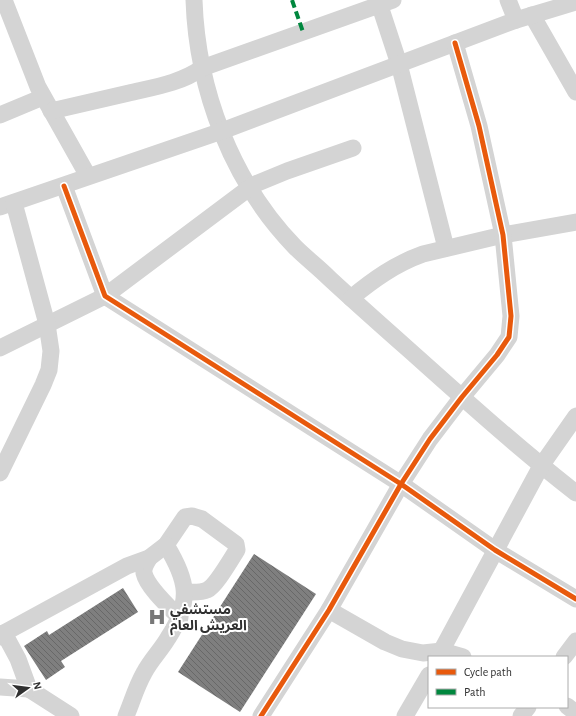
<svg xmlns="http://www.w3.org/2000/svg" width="576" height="716" font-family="'Alegreya Sans','Noto Sans Arabic',sans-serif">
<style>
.building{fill:url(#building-back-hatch)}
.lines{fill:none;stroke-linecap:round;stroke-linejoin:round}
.minor{stroke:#d4d4d4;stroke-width:17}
.quiet{stroke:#00873e;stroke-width:4;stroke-dasharray:8 4;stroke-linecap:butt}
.cycleway-casing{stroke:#fff;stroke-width:8}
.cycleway{stroke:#e8590c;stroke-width:5}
.labels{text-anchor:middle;stroke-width:4;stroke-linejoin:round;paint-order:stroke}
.poi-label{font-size:14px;font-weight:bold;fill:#303030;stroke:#fff;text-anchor:start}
</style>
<defs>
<pattern id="building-back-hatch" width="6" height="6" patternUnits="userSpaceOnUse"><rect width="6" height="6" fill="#7f7f7f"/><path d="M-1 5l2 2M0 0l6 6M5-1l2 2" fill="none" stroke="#686868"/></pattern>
</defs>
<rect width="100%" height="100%" fill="#fff"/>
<g class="building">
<path d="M254 554 316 594 240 712 178 672Z"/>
<path d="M123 588 138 612 61 661 65 667 46 680 24 646 47 631 49 635Z"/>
</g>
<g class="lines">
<g class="minor">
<path d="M4 0 38 87 88 176"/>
<path d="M194 0C197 90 232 182 295 247 306 258 318 267 329 278 355 302 382 326 408 349 463 398 518 448 576 493"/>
<path d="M378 0 399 64 446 248"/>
<path d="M508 0 516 20"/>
<path d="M532 15 576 92"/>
<path d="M51 111C77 105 103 99 129 93 155 87 181 83 202 68L393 0"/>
<path d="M0 115 43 97"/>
<path d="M64 186 105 296 401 484 495 550 576 599"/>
<path d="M0 207 222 131 516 20 576 2"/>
<path d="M351 298C373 280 395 264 423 254L503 235 576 222"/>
<path d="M0 348 105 296 253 185 287 171 353 148"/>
<path d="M0 473 43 385 49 370 51 351 47 324 14 203"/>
<path d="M149 558C147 563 143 567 144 573 147 587 169 607 180 618"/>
<path d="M329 610 385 642 402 649 423 653 442 651 463 657"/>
<path d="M4 633 18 659 29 689 71 716"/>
<path d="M0 637 4 633 127 566 149 558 166 545 185 517 192 516 202 519 236 544 237 550C231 559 216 586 207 590 201 593 192 592 185 592"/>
<path d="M438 657 541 466 576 416"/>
<path d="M564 657 576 641"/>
<path d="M0 687 29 689"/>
<path d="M567 706 576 713"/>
<path d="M126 716C132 702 136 687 144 673 150 661 161 650 168 638 192 601 188 581 166 545"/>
<path d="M261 716 329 610 401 484 430 439 462 397 497 355 509 337 511 316 503 235 479 126 455 43"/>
<path d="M405 716 429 675"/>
<path d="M521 716 528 707"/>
</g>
<path class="quiet" d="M292 0 303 32"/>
<g class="cycleway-casing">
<g id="cycleway">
<path d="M64 186 105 296 401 484 495 550 576 599"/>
<path d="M261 716 329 610 401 484 430 439 462 397 497 355 509 337 511 316 503 235 479 126 455 43"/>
</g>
</g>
<use href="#cycleway" class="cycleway"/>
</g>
<defs>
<g id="hospital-bare" transform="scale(1.38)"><path d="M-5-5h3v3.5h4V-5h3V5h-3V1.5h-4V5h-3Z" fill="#787878" stroke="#fff" stroke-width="2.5" paint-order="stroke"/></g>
</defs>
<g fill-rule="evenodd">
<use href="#hospital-bare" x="157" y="617"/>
</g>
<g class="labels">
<g class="poi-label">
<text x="170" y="614">مستشفي<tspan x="170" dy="16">العريش العام</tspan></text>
</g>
</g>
<rect x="428" y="656" width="140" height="52" fill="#ffffff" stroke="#acacac"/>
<rect x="436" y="669" width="20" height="6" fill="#e8590c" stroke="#acacac"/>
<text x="464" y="676" font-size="12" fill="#303030">Cycle path</text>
<rect x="436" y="689" width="20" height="6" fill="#00873e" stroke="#acacac"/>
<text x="464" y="696" font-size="12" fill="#303030">Path</text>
<g transform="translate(28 688) rotate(76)" stroke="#ffffff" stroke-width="3" paint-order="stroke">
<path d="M0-3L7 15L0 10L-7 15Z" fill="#303030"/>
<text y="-6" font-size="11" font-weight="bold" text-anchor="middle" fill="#303030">N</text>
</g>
</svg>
